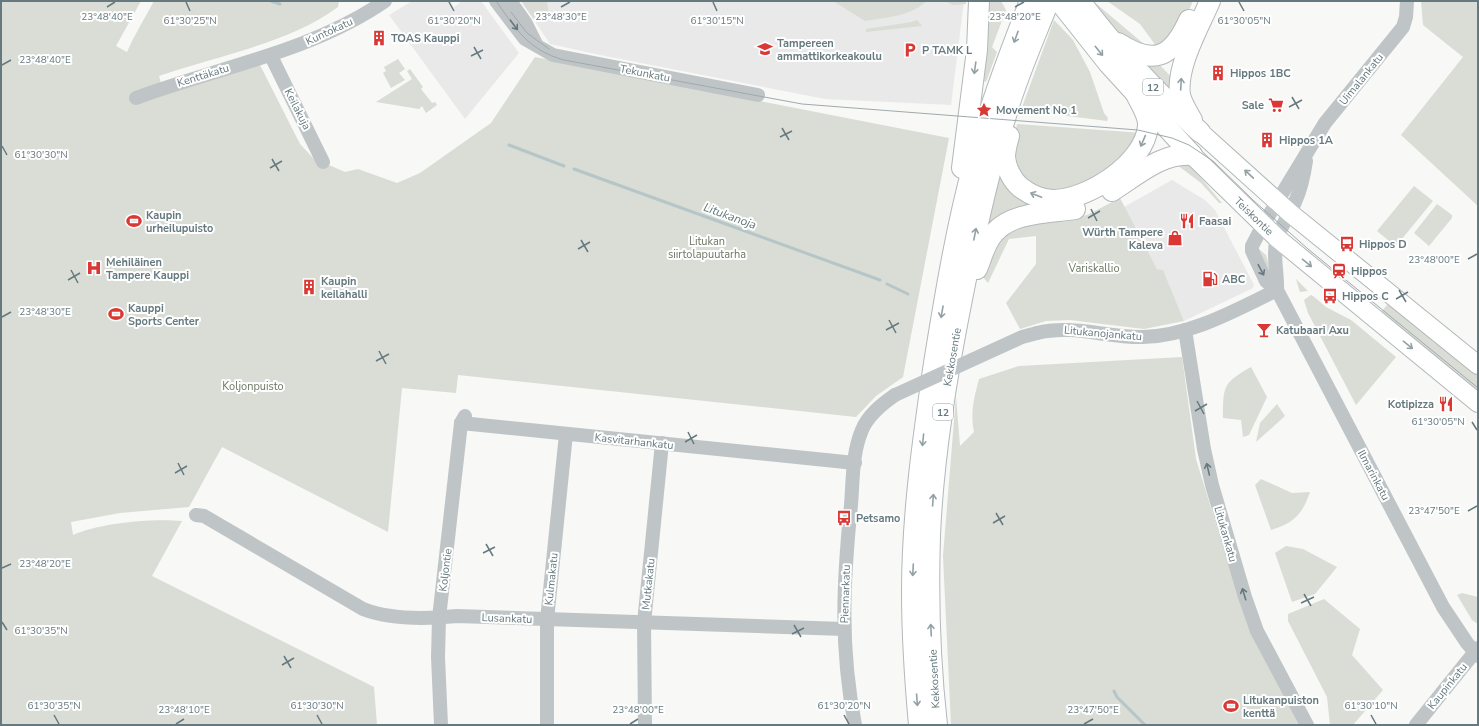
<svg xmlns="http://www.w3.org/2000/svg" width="1479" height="726" font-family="'Nunito Sans',sans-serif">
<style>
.built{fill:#e9e9e9}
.green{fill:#d9ddd5}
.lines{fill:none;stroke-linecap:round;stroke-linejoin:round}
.stream{stroke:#b6c5c7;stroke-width:3}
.major-casing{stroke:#b1b8ba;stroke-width:20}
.highway-casing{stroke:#b3b8ba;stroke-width:22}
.minor{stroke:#bfc5c7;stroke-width:14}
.major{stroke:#fff;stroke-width:18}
.highway{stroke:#fff;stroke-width:20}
.tram{stroke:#9fa9ac;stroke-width:1}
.minor-bridge{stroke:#bfc5c7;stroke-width:14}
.oneway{stroke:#65797f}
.oneway2{stroke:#93a1a5}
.ticks{fill:none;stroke:#65797f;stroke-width:1.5}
.labels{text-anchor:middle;stroke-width:4;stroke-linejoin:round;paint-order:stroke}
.shield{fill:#fff;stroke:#93a1a5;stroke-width:1}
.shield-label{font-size:10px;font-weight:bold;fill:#65797f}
.street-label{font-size:11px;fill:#65797f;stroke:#fff}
.poi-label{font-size:11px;font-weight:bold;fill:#65797f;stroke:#fff;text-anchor:start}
.park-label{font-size:11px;fill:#6b7763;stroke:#fff}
.water-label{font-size:12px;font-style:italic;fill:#607879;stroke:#fff}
.ticks-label{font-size:10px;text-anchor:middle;fill:#65797f;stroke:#fff;stroke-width:4;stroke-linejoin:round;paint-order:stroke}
</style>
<rect width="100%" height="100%" fill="#f8f8f6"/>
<g class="built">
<path d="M412 1H450L454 7 462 1H481L519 53 465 119 389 15Z"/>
<path d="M521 1H964L951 105 825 99 595 54 550 44Z"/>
<path d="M1172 180 1205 200 1215 210 1254 285 1253 288 1184 321 1163 271 1157 269 1124 207Z"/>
</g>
<g class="green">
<path d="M1 1H141L116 46 127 52 133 39 154 1H339L338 7C290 43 216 56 159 76L164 94 260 65 300 144 313 158 345 172 358 169 397 183 420 173 491 123 535 57 949 138 903 377 876 396 856 417 458 375 456 393 402 388 388 532 222 447 189 507 120 513 71 522 73 535C99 523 152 518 182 521L152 576 374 687 377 725H1Z"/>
<path d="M521 1H547L549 16 533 18Z"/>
<path d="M833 1H927C909 17 887 17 865 21Z"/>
<path d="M945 1H966V4L953 5Z"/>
<path d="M985 1H1001L1006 10 992 47 997 52 986 82 982 81Z"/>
<path d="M1093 1 1145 45 1148 50 1121 37Z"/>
<path d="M1107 1H1193L1176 38 1157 47 1140 24Z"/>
<path d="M1421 1H1478V206L1401 135 1463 57 1423 25Z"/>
<path d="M917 20 922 26 866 32V29L912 22Z"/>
<path d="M1054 20 1073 40 1090 72 1104 113 1108 118 1107 121 1021 110Z"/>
<path d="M398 59 405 69 399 73 405 80 391 88 383 73 386 71 384 67Z"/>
<path d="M1138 61H1156L1175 81 1173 99Z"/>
<path d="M410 69 423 87 421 89 432 103 435 102 437 105 426 113 422 106 419 109 376 102 412 79 407 71Z"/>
<path d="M1017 124 1143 133 1118 164 1088 184 1047 193 1020 177 1012 147Z"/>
<path d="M1145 147 1153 158 1107 188 1077 204 1024 212 1002 219 986 227 998 173H1004C1035 236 1117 189 1145 147Z"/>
<path d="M1172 161 1190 165 1222 203H1219L1201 183Z"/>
<path d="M1414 186 1433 201 1397 245H1394L1377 231Z"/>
<path d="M1120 198 1157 269 1163 270 1184 321 1144 329 1070 320 1046 321 1020 329 1006 303 1036 264V236L1009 239 988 283 983 277 1002 237 1031 224 1087 215Z"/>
<path d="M1437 204 1452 215V218L1429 246 1414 233Z"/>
<path d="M1259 249 1266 255 1274 282 1260 257Z"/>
<path d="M1296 279 1308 291 1300 292Z"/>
<path d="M1311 295 1313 296 1326 307 1351 320 1396 357 1356 405 1308 313 1304 300Z"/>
<path d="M1390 301 1478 373V396L1379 315Z"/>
<path d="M1182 357 1196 459 1227 560 1300 725H951L943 556 956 396 960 446 974 432C970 413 974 398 979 379L1019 366Z"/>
<path d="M1251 367 1267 397 1249 435 1243 437 1241 420 1223 418C1223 386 1223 383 1251 367Z"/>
<path d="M1277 404 1285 416 1256 442 1260 423Z"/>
<path d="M1261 479 1292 493 1310 492C1302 515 1294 523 1271 530L1255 485Z"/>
<path d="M1286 546 1303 549 1337 567 1315 594 1292 602 1275 553Z"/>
<path d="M1462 593 1478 597V624L1472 620 1457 595Z"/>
<path d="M1324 599 1360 629 1352 655 1383 690 1353 725H1330L1327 697 1288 621V614Z"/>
</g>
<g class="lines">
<g class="stream">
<path d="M271 1 280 4"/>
<path d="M509 145 564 166"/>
<path d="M574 169 880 280"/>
<path d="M887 284 908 294"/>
<path d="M1114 691 1117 697 1145 725"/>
</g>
<g class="major-casing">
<g id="major">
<path d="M1200 132 1290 213 1478 365"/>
<path d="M1192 155 1277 238 1478 403"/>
</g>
</g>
<g class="highway-casing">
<g id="highway">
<path d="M1059 1 1108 63 1192 155"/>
<path d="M1080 1C1116 49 1156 92 1200 132"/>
<path d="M1118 43C1154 66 1172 58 1189 20"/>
<path d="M1192 120C1188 113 1182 104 1180 95 1176 66 1199 27 1210 1"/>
<path d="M1009 136C1007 143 1005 151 1005 157 1006 168 1012 180 1020 187 1029 194 1041 200 1053 200 1088 200 1145 163 1148 126 1149 115 1139 102 1135 92"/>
<path d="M962 168 977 50 979 1"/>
<path d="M1112 191C1136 176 1162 152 1192 155"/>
<path d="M977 269C982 257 985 243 994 233 1012 212 1049 213 1075 209"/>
<path d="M919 725C915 681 912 636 912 592 912 515 923 438 934 363 945 295 956 228 974 162 989 107 1009 54 1030 1"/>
<path d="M937 725C930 663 928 598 930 536 933 458 946 380 961 304 974 238 988 173 1008 109 1019 72 1035 37 1049 1"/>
</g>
</g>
<g class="minor">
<path d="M496 1 525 39 553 55 758 95"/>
<path d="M510 1 525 22 536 44"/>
<path d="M1407 1 1406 17 1403 27 1325 123 1263 225 1252 246V251L1266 281 1277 290 1443 607 1467 643 1478 656"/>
<path d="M271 56 323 162"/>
<path d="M136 98C219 67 311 52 385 1"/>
<path d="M1277 290C1278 273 1272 255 1277 238 1281 226 1290 214 1295 202 1301 189 1304 175 1306 161"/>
<path d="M1185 330 1204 449 1212 485 1245 597 1257 631 1307 725"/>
<path d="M1037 333C1073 324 1107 338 1143 337 1190 336 1236 310 1277 290"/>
<path d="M461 423 855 463"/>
<path d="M196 515 204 516 363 609C391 620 427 619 457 616L844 629"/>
<path d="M441 725 438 657 439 618 461 423 465 416"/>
<path d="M547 725V620L566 434"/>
<path d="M645 725 644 623 662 443"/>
<path d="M855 725C840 647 843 583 851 505 853 481 852 453 862 430 868 415 882 404 895 395"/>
<path d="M1416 725 1478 648"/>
</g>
<use href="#major" class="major"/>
<use href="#highway" class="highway"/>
<g class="tram">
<path d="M496 1C516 29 528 50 564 60L802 104 1138 130 1172 138 1189 145 1213 161 1254 201 1308 249 1478 388"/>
<path d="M511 12 527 33 549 49"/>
</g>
<path class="minor-bridge" d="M895 395 1022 337 1037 333"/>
</g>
<defs><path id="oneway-shaft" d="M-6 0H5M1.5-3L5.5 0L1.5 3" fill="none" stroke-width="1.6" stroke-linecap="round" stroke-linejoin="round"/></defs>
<g class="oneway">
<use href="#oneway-shaft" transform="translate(514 25) rotate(53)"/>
<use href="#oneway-shaft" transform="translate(1261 270) rotate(62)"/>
<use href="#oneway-shaft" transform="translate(1208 469) rotate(-103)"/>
<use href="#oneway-shaft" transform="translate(1244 594) rotate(-107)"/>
</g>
<g class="oneway2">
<use href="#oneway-shaft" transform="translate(1016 37) rotate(110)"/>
<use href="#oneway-shaft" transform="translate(1099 51) rotate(51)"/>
<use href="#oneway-shaft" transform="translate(975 68) rotate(98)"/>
<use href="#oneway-shaft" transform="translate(1181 84) rotate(-87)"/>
<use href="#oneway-shaft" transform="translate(1143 141) rotate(113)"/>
<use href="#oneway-shaft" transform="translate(1249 174) rotate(-137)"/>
<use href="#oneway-shaft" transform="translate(1036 195) rotate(-159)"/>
<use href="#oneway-shaft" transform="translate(975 234) rotate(-79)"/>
<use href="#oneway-shaft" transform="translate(1307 263) rotate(39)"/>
<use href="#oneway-shaft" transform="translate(942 312) rotate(100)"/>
<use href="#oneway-shaft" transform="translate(1408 345) rotate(39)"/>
<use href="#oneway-shaft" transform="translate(923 440) rotate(96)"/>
<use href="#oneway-shaft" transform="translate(933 500) rotate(-86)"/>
<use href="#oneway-shaft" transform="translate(913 570) rotate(93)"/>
<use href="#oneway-shaft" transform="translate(931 630) rotate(-93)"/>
<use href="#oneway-shaft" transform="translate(917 700) rotate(86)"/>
</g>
<path class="ticks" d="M186 2 190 11M449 2 454 11M713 2 717 11M1239 2 1244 11M107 7 115 2M561 7 570 2M1015 7 1024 2M474 47 481 59M471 56 483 50M2 65 11 60M1292 97 1299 109M1289 107 1302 100M782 128 789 140M780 137 792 131M2 146 7 155M272 159 279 171M270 168 282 161M1091 209 1097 221M1088 218 1100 211M581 240 588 252M578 249 590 242M1468 259 1477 254M71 270 78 283M68 280 80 273M1399 290 1406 302M1396 299 1408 292M2 317 11 312M889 320 896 333M886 330 899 323M379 351 386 364M376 361 389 354M1197 401 1204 414M1195 411 1207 404M1472 422 1477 430M688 432 694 444M685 442 697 435M178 463 184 475M175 473 187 466M1468 511 1477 506M996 513 1003 525M993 523 1005 516M486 544 493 556M483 553 495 547M2 568 11 564M1304 594 1311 606M1301 603 1314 597M2 622 7 630M794 625 801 637M792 634 804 628M284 656 291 668M282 665 294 658M54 715 59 724M317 715 322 724M844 715 849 724M1371 715 1376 724M176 724 184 719M630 724 638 719M1084 724 1093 719"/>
<defs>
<g id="building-bare" transform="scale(1.2)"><path d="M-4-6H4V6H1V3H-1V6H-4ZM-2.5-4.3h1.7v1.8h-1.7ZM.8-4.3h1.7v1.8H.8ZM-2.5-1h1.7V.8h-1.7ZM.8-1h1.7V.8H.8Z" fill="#d93834" stroke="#fff" stroke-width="2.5" paint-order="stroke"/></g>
<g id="university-bare" transform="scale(1.2)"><path d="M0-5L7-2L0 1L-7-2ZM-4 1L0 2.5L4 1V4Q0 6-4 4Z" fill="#d93834" stroke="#fff" stroke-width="2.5" paint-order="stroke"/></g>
<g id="parking-bare" transform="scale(1.2)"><path d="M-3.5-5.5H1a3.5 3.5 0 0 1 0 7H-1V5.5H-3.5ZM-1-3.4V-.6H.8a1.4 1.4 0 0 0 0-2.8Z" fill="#d93834" stroke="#fff" stroke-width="2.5" paint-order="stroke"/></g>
<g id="supermarket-bare" transform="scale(1.2)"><path d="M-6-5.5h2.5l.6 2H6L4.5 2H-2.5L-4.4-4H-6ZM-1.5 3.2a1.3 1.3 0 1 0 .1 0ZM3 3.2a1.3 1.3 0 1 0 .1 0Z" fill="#d93834" stroke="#fff" stroke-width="2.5" paint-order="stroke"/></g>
<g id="sight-bare" transform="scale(1.2)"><path d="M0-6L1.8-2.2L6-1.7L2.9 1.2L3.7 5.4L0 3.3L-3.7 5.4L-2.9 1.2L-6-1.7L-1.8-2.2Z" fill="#d93834" stroke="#fff" stroke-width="2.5" paint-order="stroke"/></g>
<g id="stadium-bare" transform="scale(1.2)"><path d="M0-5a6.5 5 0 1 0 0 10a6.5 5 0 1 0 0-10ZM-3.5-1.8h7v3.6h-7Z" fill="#d93834" stroke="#fff" stroke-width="2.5" paint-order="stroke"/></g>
<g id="restaurant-bare" transform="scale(1.2)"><path d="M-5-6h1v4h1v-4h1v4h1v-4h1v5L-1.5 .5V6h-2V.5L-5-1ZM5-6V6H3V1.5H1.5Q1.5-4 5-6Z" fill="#d93834" stroke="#fff" stroke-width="2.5" paint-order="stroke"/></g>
<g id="shop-bare" transform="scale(1.2)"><path d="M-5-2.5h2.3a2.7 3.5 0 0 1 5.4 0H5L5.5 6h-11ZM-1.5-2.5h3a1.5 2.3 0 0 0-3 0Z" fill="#d93834" stroke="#fff" stroke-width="2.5" paint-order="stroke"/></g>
<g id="bus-bare" transform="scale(1.2)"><path d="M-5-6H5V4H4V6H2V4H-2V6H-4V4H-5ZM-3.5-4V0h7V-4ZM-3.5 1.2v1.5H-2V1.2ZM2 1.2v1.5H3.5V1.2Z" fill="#d93834" stroke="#fff" stroke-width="2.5" paint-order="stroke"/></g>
<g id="hospital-bare" transform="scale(1.2)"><path d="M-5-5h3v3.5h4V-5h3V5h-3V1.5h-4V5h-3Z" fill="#d93834" stroke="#fff" stroke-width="2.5" paint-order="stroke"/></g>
<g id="station-bare" transform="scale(1.2)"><path d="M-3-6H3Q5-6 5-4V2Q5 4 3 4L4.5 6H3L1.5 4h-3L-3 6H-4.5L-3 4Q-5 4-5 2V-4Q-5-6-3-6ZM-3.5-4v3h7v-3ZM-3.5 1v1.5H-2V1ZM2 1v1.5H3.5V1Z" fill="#d93834" stroke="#fff" stroke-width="2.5" paint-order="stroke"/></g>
<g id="fuel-bare" transform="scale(1.2)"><path d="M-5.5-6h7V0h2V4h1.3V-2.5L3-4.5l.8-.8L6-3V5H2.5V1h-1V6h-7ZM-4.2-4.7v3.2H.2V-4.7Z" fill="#d93834" stroke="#fff" stroke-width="2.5" paint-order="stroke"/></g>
<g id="bar-bare" transform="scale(1.2)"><path d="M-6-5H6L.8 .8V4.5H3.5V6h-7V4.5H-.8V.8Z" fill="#d93834" stroke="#fff" stroke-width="2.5" paint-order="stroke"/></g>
</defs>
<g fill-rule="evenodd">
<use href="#building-bare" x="379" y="38"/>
<use href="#university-bare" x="765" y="49"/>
<use href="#parking-bare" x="910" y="50"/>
<use href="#building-bare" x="1218" y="73"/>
<use href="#supermarket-bare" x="1276" y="105"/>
<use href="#sight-bare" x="984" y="110"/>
<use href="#building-bare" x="1267" y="140"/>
<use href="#stadium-bare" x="134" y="221"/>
<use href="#restaurant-bare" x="1187" y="221"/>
<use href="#shop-bare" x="1175" y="238"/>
<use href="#bus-bare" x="1347" y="244"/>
<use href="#hospital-bare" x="94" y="268"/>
<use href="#station-bare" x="1339" y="271"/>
<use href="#fuel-bare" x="1210" y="279"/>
<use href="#building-bare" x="309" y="287"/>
<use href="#bus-bare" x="1330" y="296"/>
<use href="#stadium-bare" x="116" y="314"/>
<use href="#bar-bare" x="1264" y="330"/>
<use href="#restaurant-bare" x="1446" y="404"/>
<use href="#bus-bare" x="844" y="518"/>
<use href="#stadium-bare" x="1231" y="706"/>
</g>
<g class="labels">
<g class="shield">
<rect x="1143" y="79" width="20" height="16" rx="3"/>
<rect x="933" y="404" width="20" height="16" rx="3"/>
</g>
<g class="shield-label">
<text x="1153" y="91">12</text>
<text x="943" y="416">12</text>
</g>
<g class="street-label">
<text transform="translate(329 31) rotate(-25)" y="4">Kuntokatu</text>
<text transform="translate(645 73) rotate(11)" y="4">Tekunkatu</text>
<text transform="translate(203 75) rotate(-17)" y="4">Kenttäkatu</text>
<text transform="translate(1361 79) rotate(-51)" y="4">Uimalankatu</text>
<text transform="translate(298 109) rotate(63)" y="4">Keilakuja</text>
<text transform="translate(1254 216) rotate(44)" y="4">Teiskontie</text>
<text transform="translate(1103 333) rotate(5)" y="4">Litukanojankatu</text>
<text transform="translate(952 357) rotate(-80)" y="4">Kekkosentie</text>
<text transform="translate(634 441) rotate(6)" y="4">Kasvitarhankatu</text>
<text transform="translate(1374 475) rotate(62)" y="4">Ilmarinkatu</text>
<text transform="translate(1226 534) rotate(74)" y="4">Litukankatu</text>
<text transform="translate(445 570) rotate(-83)" y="4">Koljontie</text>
<text transform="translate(551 579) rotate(-84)" y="4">Kulmakatu</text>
<text transform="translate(648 584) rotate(-84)" y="4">Mutkakatu</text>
<text transform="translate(845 594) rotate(-88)" y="4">Piennarkatu</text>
<text transform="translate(507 618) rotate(2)" y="4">Lusankatu</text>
<text transform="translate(934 679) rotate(-93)" y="4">Kekkosentie</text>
<text transform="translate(1447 686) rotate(-51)" y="4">Kaupinkatu</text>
</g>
<g class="poi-label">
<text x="391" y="42">TOAS Kauppi</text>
<text x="777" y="47">Tampereen<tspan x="777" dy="13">ammattikorkeakoulu</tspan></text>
<text x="922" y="54">P TAMK L</text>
<text x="1230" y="77">Hippos 1BC</text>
<text x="1264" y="109" text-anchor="end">Sale</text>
<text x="996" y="114">Movement No 1</text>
<text x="1279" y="144">Hippos 1A</text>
<text x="146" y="219">Kaupin<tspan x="146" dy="13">urheilupuisto</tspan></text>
<text x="1199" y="225">Faasai</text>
<text x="1163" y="236" text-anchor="end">Würth Tampere<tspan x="1163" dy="13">Kaleva</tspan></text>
<text x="1359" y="248">Hippos D</text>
<text x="106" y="266">Mehiläinen<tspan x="106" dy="13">Tampere Kauppi</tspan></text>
<text x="1351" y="275">Hippos</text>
<text x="1222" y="283">ABC</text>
<text x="321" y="285">Kaupin<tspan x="321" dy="13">keilahalli</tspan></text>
<text x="1342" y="300">Hippos C</text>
<text x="128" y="312">Kauppi<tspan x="128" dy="13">Sports Center</tspan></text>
<text x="1276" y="334">Katubaari Axu</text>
<text x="1434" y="408" text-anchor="end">Kotipizza</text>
<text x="856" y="522">Petsamo</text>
<text x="1243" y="704">Litukanpuiston<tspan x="1243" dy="13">kenttä</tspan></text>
</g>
<g class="park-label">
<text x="707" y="245">Litukan<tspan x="707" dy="13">siirtolapuutarha</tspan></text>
<text x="1094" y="272">Variskallio</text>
<text x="253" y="390">Koljonpuisto</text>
</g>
<g class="water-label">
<text transform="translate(730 216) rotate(20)" y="4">Litukanoja</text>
</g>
</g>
<g class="ticks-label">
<text x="107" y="20">23°48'40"E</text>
<text x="561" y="20">23°48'30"E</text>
<text x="1015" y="20">23°48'20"E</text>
<text x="190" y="24">61°30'25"N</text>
<text x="454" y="24">61°30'20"N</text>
<text x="717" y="24">61°30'15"N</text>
<text x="1244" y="24">61°30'05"N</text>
<text x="45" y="63">23°48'40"E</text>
<text x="41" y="158">61°30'30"N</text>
<text x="1434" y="263">23°48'00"E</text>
<text x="45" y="315">23°48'30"E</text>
<text x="1438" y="425">61°30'05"N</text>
<text x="1434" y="514">23°47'50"E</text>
<text x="45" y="567">23°48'20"E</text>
<text x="41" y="634">61°30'35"N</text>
<text x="54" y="709">61°30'35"N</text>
<text x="317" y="709">61°30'30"N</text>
<text x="844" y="709">61°30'20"N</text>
<text x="1371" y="709">61°30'10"N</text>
<text x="184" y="713">23°48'10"E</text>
<text x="638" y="713">23°48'00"E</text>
<text x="1093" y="713">23°47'50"E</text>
</g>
<rect width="1479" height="726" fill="none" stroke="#65797f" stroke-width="4"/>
</svg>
